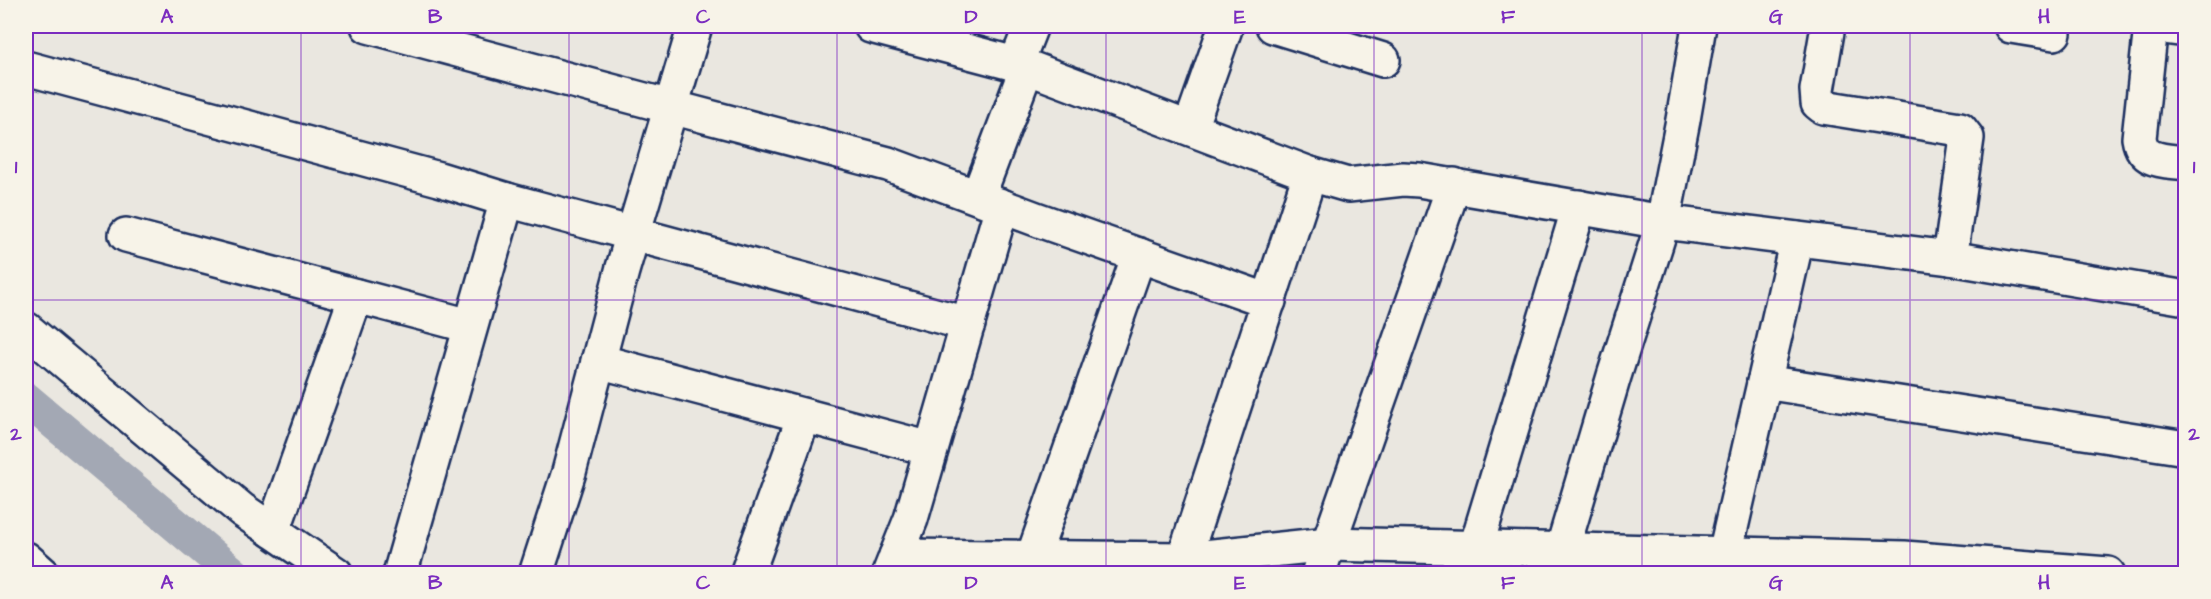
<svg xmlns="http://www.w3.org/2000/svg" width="2211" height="599" font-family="'Architects Daughter',sans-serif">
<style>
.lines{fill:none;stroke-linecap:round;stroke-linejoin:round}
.canal{stroke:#a3a8b4;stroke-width:34}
.minor-casing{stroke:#1b2f5e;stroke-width:38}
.minor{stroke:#f7f3e8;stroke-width:33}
.grid{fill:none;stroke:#7b2cbf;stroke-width:1.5;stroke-opacity:0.55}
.neatline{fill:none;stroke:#7b2cbf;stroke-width:2}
.grid-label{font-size:20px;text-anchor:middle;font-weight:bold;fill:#7b2cbf}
</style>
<rect width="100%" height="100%" fill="#eae7e0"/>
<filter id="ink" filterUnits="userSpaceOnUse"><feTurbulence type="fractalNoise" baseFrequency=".0167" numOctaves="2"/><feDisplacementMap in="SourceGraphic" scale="12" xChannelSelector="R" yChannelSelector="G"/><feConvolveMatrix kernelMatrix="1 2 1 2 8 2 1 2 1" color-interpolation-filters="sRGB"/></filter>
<g filter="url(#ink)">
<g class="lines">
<path class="canal" d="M26 399 234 574"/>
<g class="minor-casing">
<g id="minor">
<path d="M368 26 671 107 888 164 1036 219 1269 301"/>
<path d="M871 26 1027 67 1310 174 1348 185 1403 179 1419 180 1663 222 1950 258 2186 298"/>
<path d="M1273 26 1383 60"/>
<path d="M1828 26 1817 90 1818 103 1823 107 1960 129 1967 138 1950 258"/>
<path d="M2011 26 2054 33"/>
<path d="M2151 26 2139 138C2143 163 2164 160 2186 163"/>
<path d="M2156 26 2186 30"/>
<path d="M1016 64 1031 26"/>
<path d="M26 68 439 179 507 200 968 324"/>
<path d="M1190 128 1226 26"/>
<path d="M978 197 1027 67"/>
<path d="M126 235 470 326"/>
<path d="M26 329 242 510 336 574"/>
<path d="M598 361 931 449"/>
<path d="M1764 382 2186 448"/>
<path d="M273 531 356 296"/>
<path d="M1476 547 1579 207"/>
<path d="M1725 554 1797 239"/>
<path d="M896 556 1185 559 1329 544 1904 558 2108 574"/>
<path d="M26 559 43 574"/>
<path d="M400 574 507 200"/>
<path d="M536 574 569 472 622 271 695 26"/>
<path d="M747 574 804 416"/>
<path d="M889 574 911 519 1002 206"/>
<path d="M1027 574 1139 255"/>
<path d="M1179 574 1310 174"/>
<path d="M1318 574 1454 185"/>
<path d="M1555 574 1614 376 1663 222 1683 120 1699 26"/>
</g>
</g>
<use href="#minor" class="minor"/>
</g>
</g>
<path class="grid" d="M301 26V574M569 26V574M837 26V574M1106 26V574M1374 26V574M1642 26V574M1910 26V574M26 300H2186"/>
<rect width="2211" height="599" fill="none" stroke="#f7f3e8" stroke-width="66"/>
<rect x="33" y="33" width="2145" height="533" class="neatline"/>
<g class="grid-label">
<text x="167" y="23">A</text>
<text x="435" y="23">B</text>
<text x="703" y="23">C</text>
<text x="971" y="23">D</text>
<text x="1240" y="23">E</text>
<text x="1508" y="23">F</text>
<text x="1776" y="23">G</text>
<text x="2044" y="23">H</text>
<text x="16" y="173">1</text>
<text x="2194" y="173">1</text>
<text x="16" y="440">2</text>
<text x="2194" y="440">2</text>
<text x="167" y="589">A</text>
<text x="435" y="589">B</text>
<text x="703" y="589">C</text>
<text x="971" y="589">D</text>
<text x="1240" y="589">E</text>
<text x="1508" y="589">F</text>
<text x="1776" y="589">G</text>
<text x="2044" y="589">H</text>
</g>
</svg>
